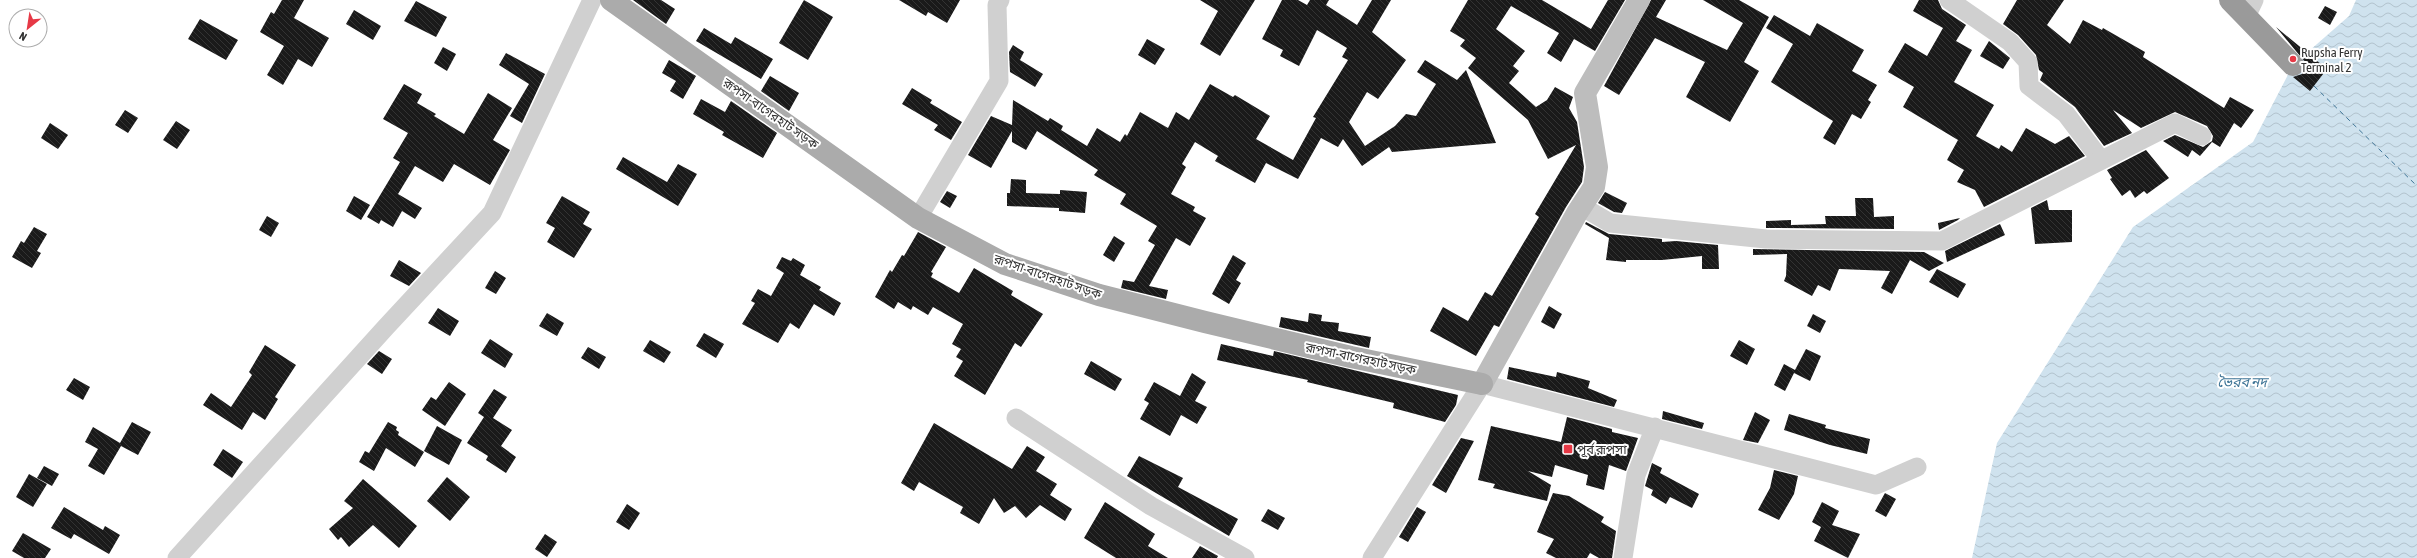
<svg xmlns="http://www.w3.org/2000/svg" width="2417" height="558" font-family="'Asap Condensed','Noto Sans Bengali',sans-serif">
<style>
.water{fill:url(#water-waves)}
.lines{fill:none;stroke-linecap:round;stroke-linejoin:round}
.ferry{stroke:#3f7597;stroke-width:1;stroke-dasharray:5 4;stroke-linecap:butt}
.building{fill:url(#building-back-hatch)}
.street{stroke:#d0d0d0;stroke-width:19}
.secondary{stroke:#bdbdbd;stroke-width:22}
.primary{stroke:#ababab;stroke-width:22}
.highway{stroke:#9a9a9a;stroke-width:22}
.poi-dot{fill:#e63946;stroke:#fff;stroke-width:1.5}
.labels{text-anchor:middle;stroke-width:4;stroke-linejoin:round;paint-order:stroke}
.poi-label{font-size:13px;fill:#333;stroke:#fff;text-anchor:start}
.street-label{font-size:13px;fill:#333;stroke:#fff}
.water-label{font-size:14px;font-style:italic;fill:#3f7597;stroke:#fff}
</style>
<defs>
<pattern id="water-waves" width="16" height="10" patternUnits="userSpaceOnUse"><rect width="16" height="10" fill="#cfe2ee"/><path d="M0 5q4-4 8 0t8 0" fill="none" stroke="#b2c2cd"/></pattern>
<pattern id="building-back-hatch" width="6" height="6" patternUnits="userSpaceOnUse"><rect width="6" height="6" fill="#1a1a1a"/><path d="M-1 5l2 2M0 0l6 6M5-1l2 2" fill="none" stroke="#333"/></pattern>
</defs>
<rect width="100%" height="100%" fill="#fff"/>
<path class="water" d="M2356 0H2417V558H1972L1997 443 2133 227 2253 142 2293 65 2349 16Z"/>
<g class="lines">
<path class="ferry" d="M2314 86 2417 186"/>
</g>
<g class="building">
<path d="M282 0H304L294 18 329 38 312 67 298 59 283 85 267 75 284 46 260 32 271 12 274 14Z"/>
<path d="M633 0H661L675 9 666 24Z"/>
<path d="M804 0 833 17 808 60 779 43Z"/>
<path d="M899 0H960L947 23 928 12 926 16Z"/>
<path d="M1200 0H1255L1220 56 1200 44 1218 11Z"/>
<path d="M1282 0H1298L1307 5 1310 0H1329L1326 5 1357 25 1372 0H1391L1372 32 1406 60 1378 99 1367 92 1349 122 1365 146 1395 126 1406 114 1416 116 1436 84 1417 72 1425 60 1457 80 1466 70 1496 143 1392 152 1389 147 1362 166 1343 139 1338 147 1321 138 1298 179 1266 163 1255 183 1215 161 1218 156 1195 142 1182 164 1186 167 1171 194 1195 207 1193 211 1206 218 1190 246 1176 238 1149 286 1168 290 1166 299 1121 288 1123 280 1134 282 1155 245 1148 241 1157 226 1120 204 1126 194 1094 175 1098 170 1037 131 1026 150 1012 142V131L991 168 968 155 991 116 1012 125 1013 100 1048 121 1050 118 1063 126 1061 130 1087 146 1097 128 1120 142 1125 134 1127 136 1140 112 1168 128 1176 112 1189 120 1210 84 1233 97 1235 95 1270 116 1256 139 1293 160 1316 118 1313 117 1348 60 1342 57 1347 48 1317 30 1299 66 1280 56 1283 50 1262 39Z"/>
<path d="M1468 0H1542L1591 29 1608 0H1625L1595 51 1574 39 1561 62 1547 53 1559 33 1511 6 1496 29 1525 51 1513 66 1519 71 1509 83 1536 107 1547 100 1555 87 1573 97 1569 108 1577 122 1584 167 1582 182 1566 207 1499 327 1494 325 1476 356 1430 331 1443 307 1468 321 1485 292 1492 296 1539 217 1535 214 1576 145 1548 159 1528 120 1468 68 1476 58 1460 46 1465 40 1450 31Z"/>
<path d="M1651 0H1666L1656 17 1727 50 1743 23 1703 0H1739L1769 17 1744 62 1759 71 1730 122 1686 97 1705 62 1655 38 1619 95 1604 86Z"/>
<path d="M1919 0H1938L1942 9 1966 25 1956 41 1972 50 1954 82 1994 105 1976 136 1999 149 2001 145 2012 152 2026 128 2055 144 2069 136 2085 156 1984 207 1975 190 1957 182 1964 170 1947 160 1958 140 1903 107 1914 87 1888 72 1905 43 1927 56 1943 28 1913 11Z"/>
<path d="M2017 0H2064L2047 25 2070 44 2083 20 2102 30 2103 28 2145 52 2143 57 2224 108 2230 97 2254 110 2241 128 2234 123 2220 147 2212 142 2200 156 2192 150 2188 157 2163 141 2175 135 2203 147 2212 141 2213 136 2207 126 2175 112 2141 128 2113 110 2132 133 2104 146 2075 107 2040 80 2043 73 2039 70 2036 55 2018 35 2003 24Z"/>
<path d="M416 1 447 17 436 37 404 21Z"/>
<path d="M2325 6 2337 12 2330 25 2318 18Z"/>
<path d="M354 10 381 26 373 40 346 24Z"/>
<path d="M1774 15 1810 36 1817 23 1864 50 1852 71 1877 85 1868 100 1871 102 1861 119 1852 114 1835 145 1823 138 1833 121 1771 82 1793 44 1766 28Z"/>
<path d="M200 19 238 40 226 60 188 39Z"/>
<path d="M2276 27 2327 69 2310 91 2293 77 2302 74 2305 62Z"/>
<path d="M704 28 731 44 735 37 773 59 761 79 696 41Z"/>
<path d="M1147 39 1165 49 1155 65 1138 55Z"/>
<path d="M1989 41 2010 58 2003 69 1980 56Z"/>
<path d="M1013 45 1024 52 1020 60 1043 74 1035 87 1010 72 1009 52Z"/>
<path d="M443 47 456 54 447 71 434 63Z"/>
<path d="M506 53 545 74 522 123 510 116 529 84 499 65Z"/>
<path d="M669 60 696 76 683 99 670 91 676 81 662 73Z"/>
<path d="M770 76 799 93 789 111 761 91Z"/>
<path d="M404 84 422 94 417 103 436 114 434 116 464 134 488 93 512 108 493 140 510 150 490 185 454 164 443 182 415 166 398 194 422 208 415 219 402 211 393 227 381 220 379 224 367 217 400 162 393 158 408 133 383 119Z"/>
<path d="M912 88 932 100 930 103 962 122 951 140 934 130 938 125 902 104Z"/>
<path d="M701 99 725 112 731 101 777 133 763 158 722 135 724 132 693 114Z"/>
<path d="M125 110 138 118 128 133 115 125Z"/>
<path d="M176 121 190 130 177 149 163 140Z"/>
<path d="M50 123 68 135 58 149 41 138Z"/>
<path d="M2146 150 2169 178 2147 194 2144 191 2135 198 2130 190 2122 196 2110 179 2112 178 2107 170Z"/>
<path d="M623 157 667 182 678 164 697 174 678 206 616 169Z"/>
<path d="M1011 179 1026 180V193L1060 194V190L1087 192 1085 213 1059 211V208L1007 206V193H1010Z"/>
<path d="M947 191 957 196 950 208 940 202Z"/>
<path d="M1605 192 1627 203 1622 213 1614 212 1598 203Z"/>
<path d="M354 196 370 205 361 220 346 211Z"/>
<path d="M562 196 590 212 583 224 592 229 574 258 547 242 555 228 546 223Z"/>
<path d="M1855 198H1873L1874 217 1894 216V229L1766 228V221L1791 220V225L1826 224 1825 216H1856Z"/>
<path d="M2047 200 2049 210H2072V242L2035 244 2031 208Z"/>
<path d="M267 216 279 223 271 237 259 230Z"/>
<path d="M1960 218 1958 220 1939 230 1938 223Z"/>
<path d="M1586 222 1609 234 1662 239V242L1676 241 1718 245 1719 269H1702V256L1662 260H1626V262L1606 260 1609 238 1585 224Z"/>
<path d="M2000 224 2005 235 1947 262 1945 251Z"/>
<path d="M34 227 47 234 37 251 41 253 32 268 12 257 21 241 24 243Z"/>
<path d="M918 232 946 247 931 272 933 273 931 277 959 293 974 268 1013 291 1011 295 1043 314 1021 347 1015 343 985 395 954 376 963 361 956 357 961 349 952 344 963 324 933 307 928 315 913 306 911 310 898 302 894 309 875 297 890 270 892 272 902 255 904 256Z"/>
<path d="M1114 236 1125 243 1114 262 1103 255Z"/>
<path d="M1753 249 1924 252 1944 263 1929 271 1910 260 1892 294 1881 288 1890 271 1839 269 1830 291 1818 285 1812 296 1784 281 1786 276 1787 254 1753 255Z"/>
<path d="M1233 255 1246 263 1236 280 1241 283 1229 304 1212 294Z"/>
<path d="M782 257 791 261 793 258 805 265 800 275 821 287 819 290 841 303 834 316 814 304 799 329 790 323 778 343 742 324 755 303 751 301 758 289 771 296 784 273 776 268Z"/>
<path d="M399 260 421 273 409 286 390 276Z"/>
<path d="M1937 269 1966 284 1958 298 1929 282Z"/>
<path d="M495 271 506 278 496 294 485 288Z"/>
<path d="M1549 306 1562 314 1554 329 1541 322Z"/>
<path d="M438 308 459 321 450 336 428 323Z"/>
<path d="M547 313 564 323 557 336 539 326Z"/>
<path d="M1309 313 1322 315 1321 321 1339 323 1338 331 1371 337 1369 348 1279 327 1281 317 1308 322Z"/>
<path d="M1813 314 1826 321 1820 333 1807 326Z"/>
<path d="M704 333 724 344 716 358 696 346Z"/>
<path d="M490 339 513 354 505 368 481 353Z"/>
<path d="M650 340 671 352 664 363 643 351Z"/>
<path d="M1739 340 1755 349 1747 365 1730 356Z"/>
<path d="M1221 344 1273 356 1274 351 1458 395 1456 405 1445 422 1393 408 1394 403 1307 382 1308 380 1217 360Z"/>
<path d="M265 345 296 365 275 397 278 399 265 420 253 412 242 430 203 405 211 393 231 407 252 375 249 372Z"/>
<path d="M588 347 606 357 599 369 581 358Z"/>
<path d="M1806 349 1821 356 1810 381 1794 373 1785 391 1774 385 1784 364 1795 370Z"/>
<path d="M379 351 392 359 382 374 367 364Z"/>
<path d="M1091 361 1122 379 1115 391 1084 374Z"/>
<path d="M1509 367 1556 377 1557 372 1590 381 1588 388 1617 400 1614 407 1507 379Z"/>
<path d="M1192 373 1206 382 1195 401 1207 407 1197 424 1181 415 1170 436 1140 419 1149 403 1144 400 1154 382 1180 396Z"/>
<path d="M74 378 90 387 83 400 66 390Z"/>
<path d="M449 382 466 394 445 426 422 410 431 397 436 400Z"/>
<path d="M494 389 507 397 493 418 512 430 501 446 516 457 506 473 486 460 488 456 467 443 484 417 478 413Z"/>
<path d="M1663 411 1704 423 1702 429 1662 419Z"/>
<path d="M1755 412 1770 420 1758 443 1743 440Z"/>
<path d="M1789 414 1826 425 1825 428 1870 439 1867 454 1830 445 1784 430Z"/>
<path d="M1567 417 1612 429V432L1638 438 1626 471 1609 465 1604 490 1586 485 1588 475 1555 465 1552 477 1528 471 1551 485 1547 501 1493 488 1495 484 1478 480 1491 426 1561 442Z"/>
<path d="M132 422 151 432 138 455 121 446 104 475 88 466 98 449 85 442 93 427 120 443Z"/>
<path d="M388 422 397 427 396 430 399 432 398 435 424 452 415 467 386 448 374 471 359 462 365 451 369 453Z"/>
<path d="M934 423 1012 469 1027 446 1045 457 1036 471 1057 484 1050 495 1072 509 1065 521 1040 505 1026 518 1015 506 1004 513 994 498 979 524 960 513 963 507 919 482 914 491 901 483Z"/>
<path d="M437 426 462 440 449 465 424 451Z"/>
<path d="M1461 438 1474 441 1446 493 1432 485Z"/>
<path d="M223 449 243 462 232 478 213 465Z"/>
<path d="M1139 456 1183 478 1178 487 1238 519 1229 536 1127 476Z"/>
<path d="M1652 463 1662 468 1660 473 1699 494 1692 508 1670 497 1666 504 1651 495 1653 490 1645 486Z"/>
<path d="M44 466 59 474 52 486 37 478Z"/>
<path d="M1774 470 1798 476 1794 494 1779 520 1758 510 1770 488Z"/>
<path d="M29 474 47 484 33 507 16 497Z"/>
<path d="M447 477 470 497 450 521 427 501Z"/>
<path d="M363 479 417 526 399 548 373 525 349 547 341 537 338 540 329 529 353 508 344 501Z"/>
<path d="M1553 493 1569 496 1604 517 1601 522 1616 531 1612 558H1599L1590 553 1587 558H1556L1546 553 1554 539 1537 532Z"/>
<path d="M1885 493 1896 499 1886 517 1875 511Z"/>
<path d="M1105 502 1155 534 1148 546 1168 558H1116L1084 538Z"/>
<path d="M1822 502 1839 511 1832 525 1860 534 1848 558 1814 541 1821 527 1812 522Z"/>
<path d="M627 504 640 513 629 530 616 522Z"/>
<path d="M64 507 103 530 105 526 120 535 109 554 74 534 71 539 51 528Z"/>
<path d="M1417 507 1426 512 1408 542 1399 537Z"/>
<path d="M1268 509 1285 518 1278 530 1261 521Z"/>
<path d="M23 533 51 549 45 558H24L12 551Z"/>
<path d="M545 534 557 542 547 557 535 549Z"/>
<path d="M1200 546 1218 556 1217 558H1192Z"/>
</g>
<g class="lines">
<g class="street">
<path d="M1949 0 2010 42 2028 62 2029 86 2066 114 2101 160"/>
<path d="M2246 17 2254 0"/>
<path d="M1581 206 1610 223 1766 239 1942 241 2175 123 2202 136"/>
<path d="M918 218 999 81 997 5 1000 0"/>
<path d="M1016 418 1151 506 1245 558"/>
<path d="M177 558 386 327 492 213 592 0"/>
<path d="M1372 558 1482 384 1876 485 1917 467"/>
<path d="M1623 558 1636 475 1655 427"/>
</g>
<path class="secondary" d="M1482 384 1577 213 1594 187 1597 167 1585 93 1639 0"/>
<path class="primary" d="M611 0 918 218 1005 264 1099 295 1205 322 1351 357 1482 384"/>
<path class="highway" d="M2230 0 2293 65"/>
</g>
<g class="poi-dot">
<circle cx="2293" cy="59" r="4"/>
<rect x="1563" y="444" width="10" height="10" rx="2"/>
</g>
<g class="labels">
<g class="poi-label">
<text x="2301" y="57">Rupsha Ferry<tspan x="2301" dy="15">Terminal 2</tspan></text>
<text x="1577" y="454">পূর্ব রূপসা</text>
</g>
<g class="street-label">
<text transform="translate(771 113) rotate(35)" y="5">রূপসা-বাগেরহাট সড়ক</text>
<text transform="translate(1048 276) rotate(19)" y="5">রূপসা-বাগেরহাট সড়ক</text>
<text transform="translate(1361 358) rotate(12)" y="5">রূপসা-বাগেরহাট সড়ক</text>
</g>
<g class="water-label">
<text x="2242" y="387">ভৈরব নদ</text>
</g>
</g>
<g transform="translate(28 28) rotate(210)"><circle r="19" fill="#ffffff" stroke="#adadad"/>
<path d="M0-3L7 15L0 10L-7 15Z" fill="#e63946"/>
<text y="-6" font-size="11" font-weight="bold" text-anchor="middle" fill="#333333">N</text>
</g>
</svg>
